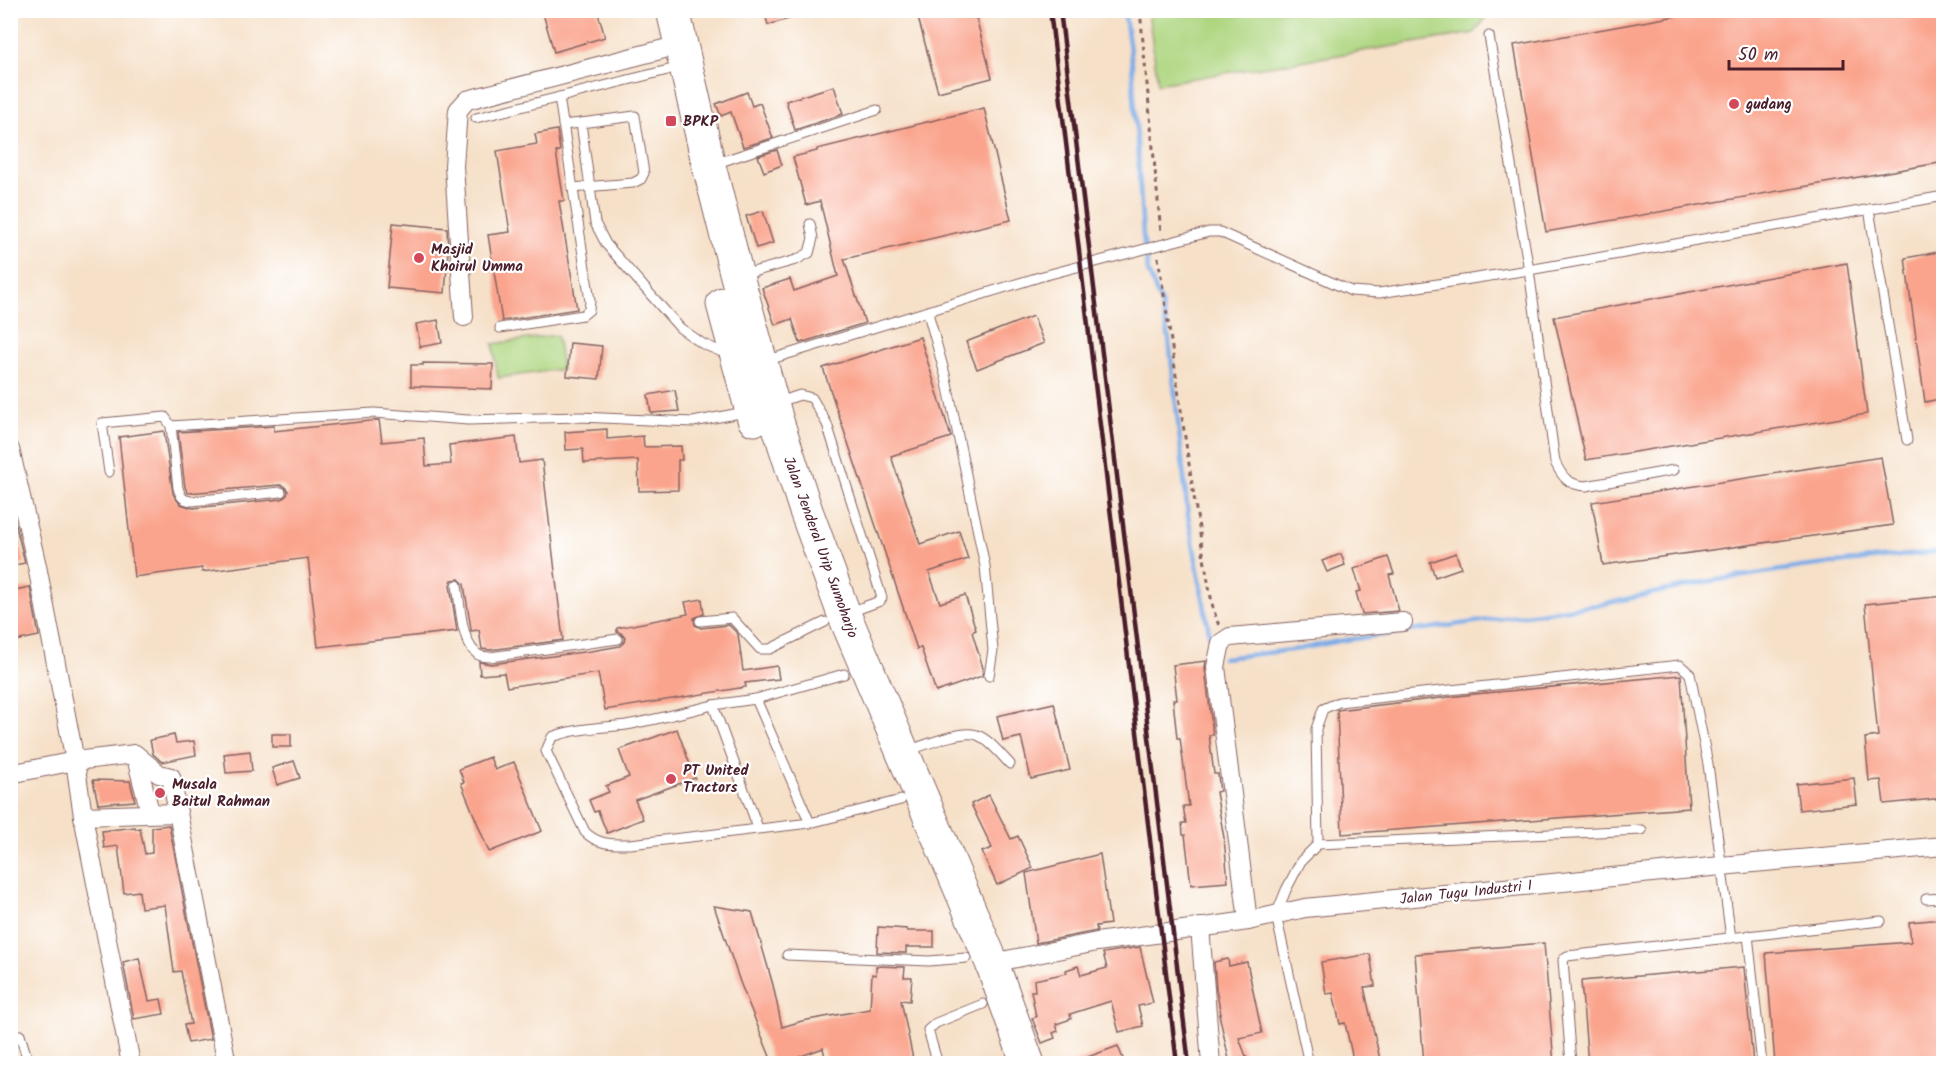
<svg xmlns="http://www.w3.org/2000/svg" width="1954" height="1074" font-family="Kalam,sans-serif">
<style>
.green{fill:#aed680;stroke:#7c7a56;stroke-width:1.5}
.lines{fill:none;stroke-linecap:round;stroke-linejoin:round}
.stream{stroke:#7cabe6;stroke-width:4.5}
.building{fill:#faa48d}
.lane-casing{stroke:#866362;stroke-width:11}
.street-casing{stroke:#866362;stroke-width:20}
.highway-casing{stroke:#866362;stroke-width:35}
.path{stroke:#866362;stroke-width:3;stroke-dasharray:4.5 4.5;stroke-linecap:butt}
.lane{stroke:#fff;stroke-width:9}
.street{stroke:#fff;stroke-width:18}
.highway{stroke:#fff;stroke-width:33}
.rail{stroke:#4a1f2b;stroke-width:4.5}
.poi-dot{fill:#d1495b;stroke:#fff;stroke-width:2}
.labels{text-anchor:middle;stroke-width:4.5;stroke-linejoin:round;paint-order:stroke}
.poi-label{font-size:15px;font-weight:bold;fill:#4a1f2b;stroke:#fff;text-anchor:start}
.street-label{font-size:15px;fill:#4a1f2b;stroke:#fff}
</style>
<rect width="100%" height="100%" fill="#fff"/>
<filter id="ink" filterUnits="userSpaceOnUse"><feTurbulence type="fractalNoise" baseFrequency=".0167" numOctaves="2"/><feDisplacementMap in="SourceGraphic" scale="12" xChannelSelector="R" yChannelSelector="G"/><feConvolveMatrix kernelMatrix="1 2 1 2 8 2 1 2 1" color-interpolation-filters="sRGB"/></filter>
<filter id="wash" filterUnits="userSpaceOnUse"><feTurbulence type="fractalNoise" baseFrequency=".008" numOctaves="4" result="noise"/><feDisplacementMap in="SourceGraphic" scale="24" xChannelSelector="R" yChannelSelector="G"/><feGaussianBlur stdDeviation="1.35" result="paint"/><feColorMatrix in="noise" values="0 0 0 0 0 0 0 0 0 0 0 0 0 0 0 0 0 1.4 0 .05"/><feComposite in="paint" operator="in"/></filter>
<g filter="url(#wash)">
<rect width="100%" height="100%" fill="#f6e0c8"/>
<g class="green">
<path d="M1148 11V10L1491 11 1474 33 1158 84Z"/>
<path d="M557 335 562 369 498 378 493 344Z"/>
</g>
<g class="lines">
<g class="stream">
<path d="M1124 10 1132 63 1143 236 1148 272 1161 303 1169 339 1188 515 1211 643 1214 646"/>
<path d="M1223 658 1300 649 1339 641 1604 604 1705 582 1801 567 1944 551"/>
</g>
</g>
<g id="blocks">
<g class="building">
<path d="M542 10H597L605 37 554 52Z"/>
<path d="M764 10H805V14L768 25Z"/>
<path d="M916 10H974L992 78 938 92Z"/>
<path d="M1710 10H1944V162L1546 232 1514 45Z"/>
<path d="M834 86 843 114 795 130 786 101Z"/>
<path d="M747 92 752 106 760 103 773 138 743 147 731 112 721 116 716 104Z"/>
<path d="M984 108 1011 220 844 259 865 323 800 343 792 319 775 325 762 288 790 279 794 291 838 276 820 201 806 205 793 157 817 151V149Z"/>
<path d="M557 130 560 151 556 152 564 201H559L577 309 502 321 488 235 510 232 497 151 537 144 535 134Z"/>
<path d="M777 150 782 165 764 172 758 156Z"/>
<path d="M763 211 773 243 756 248 746 216Z"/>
<path d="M393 223 447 228 448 252 445 293 387 288Z"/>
<path d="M1944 251V398L1925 402 1905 258Z"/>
<path d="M1847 263 1867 414 1586 460 1554 317Z"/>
<path d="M1033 316 1044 343 977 369 966 342Z"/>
<path d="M438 320 442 343 420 347 416 324Z"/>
<path d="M920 337 951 437 891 456 920 544 959 531 968 559 929 572 940 603 965 595 976 630 972 632 983 668 982 676 936 692 921 648 917 649 823 368Z"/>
<path d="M570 343 602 346 599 379 567 376Z"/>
<path d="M423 363 493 364 492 389 411 386V365H423Z"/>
<path d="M675 390 679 411 651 413 648 395Z"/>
<path d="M379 420 382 442 424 438 426 466 451 464 449 445 516 437 519 463 542 460 563 640 490 650 482 649 479 630 471 631V629L464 584 459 579 452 580 450 585 457 631 318 647 308 558 202 572V568L134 577 119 437 164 431 173 494 180 504 193 508 282 499 287 495 288 491 284 486 280 485 188 493 185 487 178 432 274 426V431Z"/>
<path d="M607 429V439L643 436 644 447 681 446 682 460H678V490L639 491 638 460 584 463 583 449 566 450 565 432Z"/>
<path d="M1881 457 1893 525 1603 565 1592 502Z"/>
<path d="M10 522H15L25 563 10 566Z"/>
<path d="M1456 553 1461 568 1435 577 1430 562Z"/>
<path d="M1341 554 1345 565 1327 572 1322 561Z"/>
<path d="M1388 557 1394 574 1389 575 1399 611 1362 614 1356 592 1361 591 1354 569Z"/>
<path d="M30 587 39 636 10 642V591Z"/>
<path d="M1944 596V798L1884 804 1881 780 1869 781 1865 738 1878 736 1865 604Z"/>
<path d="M702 599 704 614 694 618 695 625 701 628 729 625 738 634 743 671 777 666 779 679 745 683 746 687 605 710 598 673 507 687 504 673 480 675 479 662 491 664 591 651 620 646 624 642 625 638 621 633 617 632V628L688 614 685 602Z"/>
<path d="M1206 661 1205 668 1213 735H1209L1214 774H1218L1219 784 1220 791 1216 792 1224 838 1228 882 1191 885 1185 835H1183L1182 823H1186L1183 806H1189L1180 738H1177L1173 700H1177L1173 665Z"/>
<path d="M1681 675 1689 808 1342 834 1337 710 1475 694Z"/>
<path d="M1054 703 1070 770 1031 779 1021 737 1003 741 997 716Z"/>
<path d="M677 729 695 778 635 800 643 819 607 833 598 811 594 812 589 800 609 792 606 786 629 777 619 750Z"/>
<rect x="272" y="734" width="19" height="13"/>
<path d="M174 735 176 743 194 741 196 755 162 762 153 754 150 740Z"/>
<path d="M250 751 252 771 226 773 224 754Z"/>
<path d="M490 757 495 770 514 762 542 831 489 852 461 783 464 782 459 769Z"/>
<path d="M294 761 300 778 277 785 272 768Z"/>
<path d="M1854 778 1857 804 1799 810 1796 784Z"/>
<path d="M93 780 130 781 135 801 98 804Z"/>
<path d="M989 795 1011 839 1018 836 1033 868 997 885 982 852 992 848 971 804Z"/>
<path d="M169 825 211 1039 188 1043 184 1025 191 1024 181 971 174 972 165 905 141 908 139 891 124 893 118 846 104 848 102 831 135 827 136 829 140 828 145 854 152 853V827Z"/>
<path d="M1100 854 1110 924 1096 926 1097 931 1036 943 1026 873Z"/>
<path d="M714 906 752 912 773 985 782 1027 802 1021 870 1009 872 974 876 975V966L905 967 904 977H912L910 1001 901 1000 914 1064H835L834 1060 826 1062 823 1048 796 1058 798 1064H773L740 982Z"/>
<path d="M1944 919V1064H1775L1766 953 1911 942 1909 922Z"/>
<path d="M878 927 907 929V931H934V947H906V953L877 952Z"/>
<path d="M1544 943 1554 1064H1424L1415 954Z"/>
<path d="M1140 947 1153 1003 1138 1006 1143 1026 1119 1032 1111 1001 1070 1014 1071 1019 1056 1024 1058 1031 1053 1033 1055 1038 1042 1043 1032 1018 1036 1017 1031 991H1035L1034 980 1067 973 1066 970 1078 966 1081 975 1107 968 1103 953Z"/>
<path d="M1370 954 1375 986 1364 987 1381 1064H1354L1345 1023 1340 1024 1333 993 1326 994 1321 962Z"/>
<path d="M139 958 149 1001 161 999 164 1014 134 1019 123 962Z"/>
<path d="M1228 959 1229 966 1247 962 1253 991 1262 1033 1239 1038 1249 1064H1230L1219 1014H1221L1216 990 1214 962Z"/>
<path d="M1744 967 1753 1064H1588L1581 981Z"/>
<path d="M1118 1046 1125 1064H1074V1062Z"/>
</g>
</g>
</g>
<g filter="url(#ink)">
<use href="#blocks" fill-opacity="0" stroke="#866362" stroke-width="1.5"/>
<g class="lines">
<g class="lane-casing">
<g id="lane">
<path d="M1489 36 1529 270 1944 196"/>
<path d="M476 118 668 70"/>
<path d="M563 125 581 123 595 223 606 244 680 328 703 344 729 355"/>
<path d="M714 164 877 110"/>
<path d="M572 188 633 183 641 179 644 173 635 116 581 123"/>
<path d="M1869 209 1907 440"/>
<path d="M742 275 796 260 809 253 813 238 810 224"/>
<path d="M928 313 946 378 985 566 993 650 989 676"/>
<path d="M500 328 583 315 589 310 590 301 559 97"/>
<path d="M765 361 1039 277 1209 232H1220L1351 291 1379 293 1529 270 1555 462C1562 477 1568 485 1586 486L1674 470"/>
<path d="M779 402 800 395 812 398 827 424 882 598 880 601 850 612"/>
<path d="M109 472 102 423 165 417 171 426"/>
<path d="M281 492 192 501C182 500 181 497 178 488L171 426 374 413 468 420 580 417 693 422 745 412"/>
<path d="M457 585C460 603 461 641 476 653 479 656 485 657 490 657L618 639"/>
<path d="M700 621 732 618 760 649H770L825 622"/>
<path d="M756 699 810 823"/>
<path d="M713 705C684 712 655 720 626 725 600 728 576 728 552 737L546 751 585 832C598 845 612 844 630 844L810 823 901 800"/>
<path d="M907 751C923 746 962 729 977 735 989 739 1001 755 1010 764"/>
<path d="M758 828 713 705 756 699 844 674"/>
<path d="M1318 844 1642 830"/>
<path d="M1926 899 1944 898"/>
<path d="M1748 935 1762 1064"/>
<path d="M787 955 929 961 966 958"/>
<path d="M10 1034 20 1035 29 1064"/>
<path d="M938 1064 928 1030 936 1023 983 1004"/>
<path d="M1309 1064 1276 915 1286 890 1301 861 1318 844 1316 729 1323 709 1339 702 1680 665 1690 674 1708 764 1731 938"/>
<path d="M1571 1064 1563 960 1567 956 1881 921"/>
</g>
</g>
<g class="street-casing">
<g id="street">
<path d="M464 317 454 166 458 110 467 100 664 49"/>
<path d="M10 449 37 566 75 761 135 754 159 774 171 777 227 1064"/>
<path d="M135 754 150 812"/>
<path d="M10 774 75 761 83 816 131 1064"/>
<path d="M83 816 178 813"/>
<path d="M1248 921 1216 667 1221 643 1230 637 1403 622"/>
<path d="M1200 927 1211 1064"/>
<path d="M992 963 1097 942 1248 921 1305 908 1721 866 1944 846"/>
</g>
</g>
<g class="highway-casing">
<g id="highway">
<path d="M673 10 709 166 737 276 777 421 805 508 844 614 992 963 1028 1064"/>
<path d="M723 304 754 419"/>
</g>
</g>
<g class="path">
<path d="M1140 10 1161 233"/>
<path d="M1158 257C1177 374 1191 492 1213 608L1219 626"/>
</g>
<use href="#lane" class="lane"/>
<use href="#street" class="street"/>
<use href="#highway" class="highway"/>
<g class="rail">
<path d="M1050 10 1177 1064"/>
<path d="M1060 10 1189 1064"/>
</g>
</g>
</g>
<g class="poi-dot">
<circle cx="1734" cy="104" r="6"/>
<rect x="665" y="115" width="12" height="12" rx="3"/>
<circle cx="419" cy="258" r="6"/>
<circle cx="671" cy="779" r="6"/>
<circle cx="160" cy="793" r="6"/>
</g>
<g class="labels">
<g class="poi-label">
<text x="1746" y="109">gudang</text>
<text x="683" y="126">BPKP</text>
<text x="431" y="254">Masjid<tspan x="431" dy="17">Khoirul Umma</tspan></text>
<text x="683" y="775">PT United<tspan x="683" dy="17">Tractors</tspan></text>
<text x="172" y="789">Musala<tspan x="172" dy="17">Baitul Rahman</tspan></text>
</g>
<g class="street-label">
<text transform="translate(821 547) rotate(70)" y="5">Jalan Jenderal Urip Sumoharjo</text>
<text transform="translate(1466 892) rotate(-6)" y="5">Jalan Tugu Industri I</text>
</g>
</g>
<rect width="1954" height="1074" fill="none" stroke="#fff" stroke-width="36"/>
<path d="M1729 60v9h114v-9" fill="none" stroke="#4a1f2b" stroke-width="3"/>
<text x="1738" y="60" font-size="18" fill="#4a1f2b" stroke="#ffffff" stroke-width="4.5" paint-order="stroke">50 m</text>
</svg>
